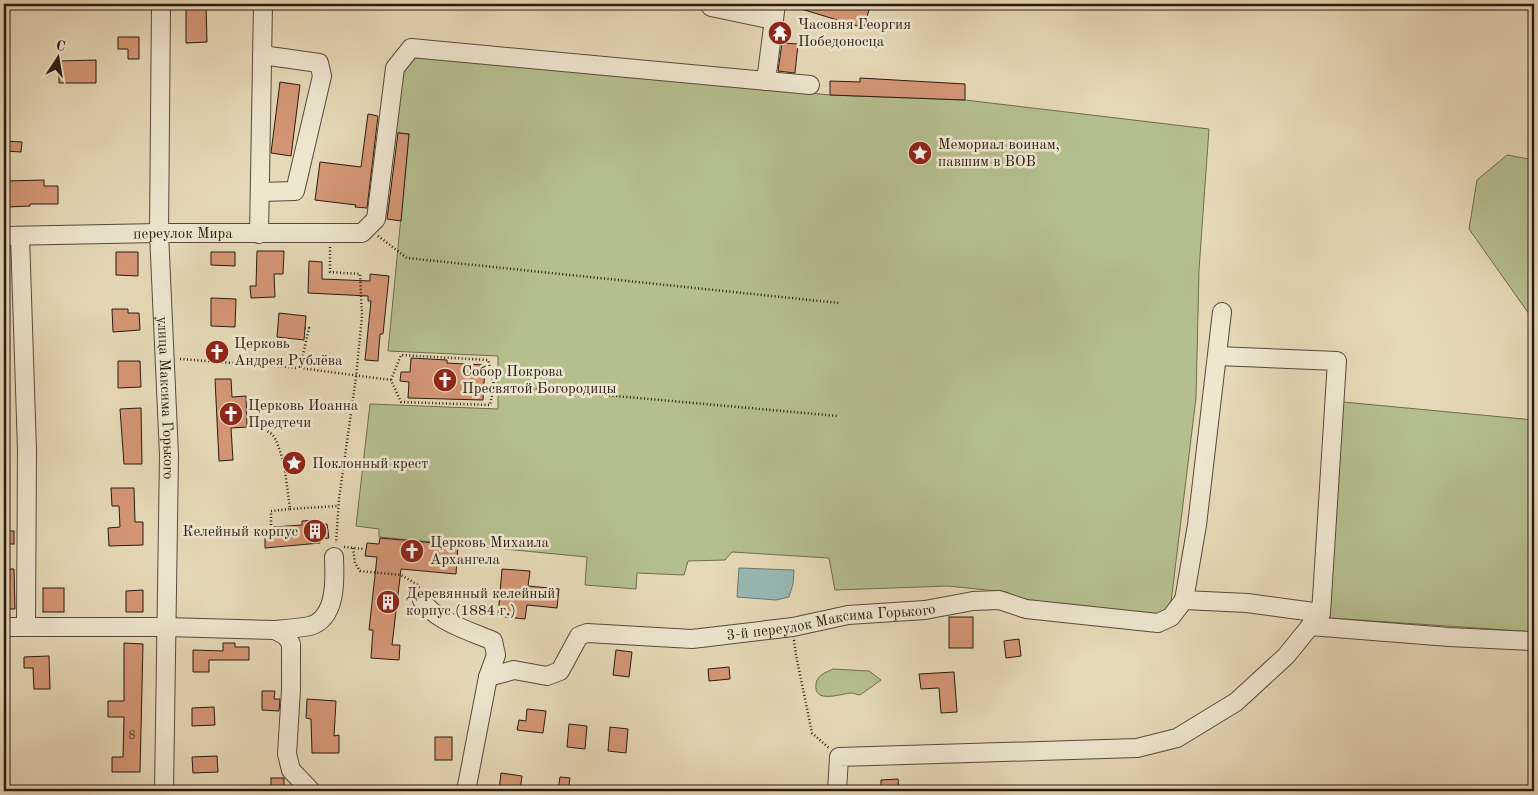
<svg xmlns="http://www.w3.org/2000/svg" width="1538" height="795" font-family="'Old Standard TT',serif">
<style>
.green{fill:#b5bf8e;stroke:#6e6d50}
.water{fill:#98b9b6;stroke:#6b7a74}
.building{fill:#d59676;stroke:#281b11}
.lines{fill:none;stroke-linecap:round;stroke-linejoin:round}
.minor-casing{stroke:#584a3a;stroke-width:20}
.path{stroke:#281b11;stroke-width:2.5;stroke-dasharray:1 2.5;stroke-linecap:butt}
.minor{stroke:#efe6d0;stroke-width:18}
.labels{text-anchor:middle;stroke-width:5;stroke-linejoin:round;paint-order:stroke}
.number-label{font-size:12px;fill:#533a2a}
.poi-label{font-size:15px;fill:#281b11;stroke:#efe6d0;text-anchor:start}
.street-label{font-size:15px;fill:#281b11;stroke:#efe6d0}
</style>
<rect width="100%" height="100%" fill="#e6d9b7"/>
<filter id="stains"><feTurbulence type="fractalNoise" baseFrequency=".004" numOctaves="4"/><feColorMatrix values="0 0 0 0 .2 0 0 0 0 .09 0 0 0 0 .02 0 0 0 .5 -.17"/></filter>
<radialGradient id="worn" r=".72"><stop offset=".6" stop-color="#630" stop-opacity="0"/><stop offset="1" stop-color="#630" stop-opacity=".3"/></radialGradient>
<g class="green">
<path d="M410 54 830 95 965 100 1209 129 1199 270 1196 398 1171 602 1167 611 1155 617 1034 605 1006 592 948 586 835 590 829 558 732 552 725 560 688 561 684 575 637 573 636 589 585 585 587 557 379 537V529L356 526 370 404 498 409V356L388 351 409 134 392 132 400 67Z"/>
<path d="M1507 155 1534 160V321L1469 229 1477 180Z"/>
<path d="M1343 402 1534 420V632L1329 618Z"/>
<path d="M833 669 869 671 881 680 860 695C857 695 854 693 852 693 842 693 813 705 816 684 817 675 825 673 833 669Z"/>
</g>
<path class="water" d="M739 568 794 570 793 584 789 597 776 600 737 597Z"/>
<g class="building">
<path d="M186 4H206L207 42 186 43Z"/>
<path d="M792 4H864L870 6 864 28 791 6Z"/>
<path d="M118 37H139V59H128V49H118Z"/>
<path d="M782 43 798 44 795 73 778 71Z"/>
<path d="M96 60V83H59V61Z"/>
<path d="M860 78 965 84V100L830 95V81L860 82Z"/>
<path d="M280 82 300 85 291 156 271 153Z"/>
<path d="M368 114 378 116 367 208 355 207 356 205 315 200 320 162 361 167Z"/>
<path d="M398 133 409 134 401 221 387 219Z"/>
<path d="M4 141 22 142 21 152 4 151Z"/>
<path d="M44 180V186H58V204H30V206L7 207 6 181Z"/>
<path d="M257 251H284L283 274H274L275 297 251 298 250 286H256Z"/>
<path d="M116 252H138V276L116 275Z"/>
<path d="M211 252H235V266L211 265Z"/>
<path d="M309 261 322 262V279L370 281V274L389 276 383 334H380L378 361 365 360 371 301H368V296L308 293Z"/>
<path d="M211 298 236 299 235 327 211 326Z"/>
<path d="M112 309H128V313H139L140 330 113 332Z"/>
<path d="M279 313 306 316 304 340 277 337Z"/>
<rect x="211" y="346" width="12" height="12"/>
<path d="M411 358 447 360V363L485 365 483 400 408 398 409 382 400 381 401 372H410Z"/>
<path d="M118 361H140L141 387 118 388Z"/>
<path d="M215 379H231L232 397 246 396 247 427 231 428 233 460 219 461Z"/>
<path d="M141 408 142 464H124L120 409Z"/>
<path d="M111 488H134L135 522H143V545L109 546 108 528 120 527 119 506H112Z"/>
<path d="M316 520 317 525 327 524 329 538 319 539 320 543 265 548V535H273V527L302 525V521Z"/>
<rect x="4" y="531" width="10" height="13"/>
<path d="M380 538 458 545 456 574 401 569 392 645H400L399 660 371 658 373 630H369L377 557 365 556 367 543 379 544Z"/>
<path d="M4 569H14L15 609H4Z"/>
<path d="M502 569 530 571 528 586 559 589 557 608 527 605 525 619 498 616Z"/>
<rect x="43" y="588" width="21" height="24"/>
<path d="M143 590V612H126V591Z"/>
<rect x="949" y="617" width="24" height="31"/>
<path d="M1019 639 1021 656 1006 658 1004 641Z"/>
<path d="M124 643 143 644 140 772H112V757H123L124 717H108V701H124Z"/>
<path d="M223 643H235V647H249V660H209V672H193V650L223 651Z"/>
<path d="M616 650 632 652 629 677 613 675Z"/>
<path d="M49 656 50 689H34L33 668H24V657Z"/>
<path d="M729 667 730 679 709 681 708 669Z"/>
<path d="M954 672 957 712 941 713 939 688 921 689 919 674Z"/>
<path d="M262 691H275L274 699H280L279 711 262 710Z"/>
<path d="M307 699 336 701 334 736 339 735V753H312L311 719 306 718Z"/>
<path d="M214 707 215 725 192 726V708Z"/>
<path d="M527 709 546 711 543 733 517 730 519 720 526 721Z"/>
<path d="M569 724 587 726 585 749 567 747Z"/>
<path d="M610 727 628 729 626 753 608 751Z"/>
<rect x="435" y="737" width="17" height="23"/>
<path d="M217 756 218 772 193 773 192 757Z"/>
<path d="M501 773 522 776 520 791 499 790Z"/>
<path d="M560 777 570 778 568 791H558Z"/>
<rect x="271" y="778" width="13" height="13"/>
<path d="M898 779 899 791H881V780Z"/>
</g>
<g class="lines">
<g class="minor-casing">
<g id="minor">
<path id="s1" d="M161 4 159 233 169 455 164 791"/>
<path d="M709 4 711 7 774 20"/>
<path d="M766 81 776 4"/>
<path d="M260 192 295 191 322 76 319 63 262 55"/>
<path d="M259 234 263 4"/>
<path id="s2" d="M4 236 159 233H362L376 219 395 68 411 48 810 85"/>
<path d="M20 236 27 450 26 627"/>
<path d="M422 600C433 620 472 632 493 641L496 655 488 677 466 791"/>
<path d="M1184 600 1247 603 1321 613"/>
<path d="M1310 626 1449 637 1530 641"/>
<path d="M4 627H166L275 630 286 636 291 644V690L287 754 291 770 311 791"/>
<path d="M275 630C286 629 298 628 310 626 337 618 335 579 334 557"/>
<path id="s3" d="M488 677 514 670 547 676 560 671 579 636 587 633 692 639 793 627 848 615 925 610 973 601 999 600 1026 609 1158 623 1171 617 1184 600 1197 525 1222 312"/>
<path d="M837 791 839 757 1137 748 1177 738 1236 702 1286 656 1321 613 1337 361 1217 356"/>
</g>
</g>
<g class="path">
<path d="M378 236 407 258 839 303"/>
<path d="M330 247V272L360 274 362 316 356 377 339 499 336 543"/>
<path d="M180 359 300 368 309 328H305"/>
<path d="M300 368 391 380 401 402 490 405 494 385 488 360 401 355 391 380"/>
<path d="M494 385 838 416"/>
<path d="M247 427C278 430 274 436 284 463H294"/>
<path d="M290 509 338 506"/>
<path d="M271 525V511L290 509 284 463"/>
<path d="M344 547 364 549"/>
<path d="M353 548 355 563 360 571 401 575 418 585 419 588"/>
<path d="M794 640 796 655 812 733 829 748"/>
</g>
<use href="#minor" class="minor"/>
</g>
<defs>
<g id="temple-disc" transform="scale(1.25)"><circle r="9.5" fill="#8f2418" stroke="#efe6d0"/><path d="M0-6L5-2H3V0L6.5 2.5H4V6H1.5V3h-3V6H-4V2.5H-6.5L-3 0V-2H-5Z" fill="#fff"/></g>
<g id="sight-disc" transform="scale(1.25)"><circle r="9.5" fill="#8f2418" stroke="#efe6d0"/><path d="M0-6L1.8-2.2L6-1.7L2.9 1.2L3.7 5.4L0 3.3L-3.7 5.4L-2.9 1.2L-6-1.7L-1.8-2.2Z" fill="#fff"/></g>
<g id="church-disc" transform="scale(1.25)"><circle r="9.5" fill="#8f2418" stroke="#efe6d0"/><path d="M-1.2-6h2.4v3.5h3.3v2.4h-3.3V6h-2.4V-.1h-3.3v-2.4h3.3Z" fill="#fff"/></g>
<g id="building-disc" transform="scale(1.25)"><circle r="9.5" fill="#8f2418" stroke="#efe6d0"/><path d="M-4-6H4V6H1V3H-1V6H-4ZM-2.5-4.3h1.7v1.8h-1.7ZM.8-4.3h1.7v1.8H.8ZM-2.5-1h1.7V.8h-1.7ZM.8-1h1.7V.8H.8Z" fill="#fff"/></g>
</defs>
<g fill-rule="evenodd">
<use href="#temple-disc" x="780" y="33"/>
<use href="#sight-disc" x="920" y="153"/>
<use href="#church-disc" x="217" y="352"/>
<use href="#church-disc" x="445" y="380"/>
<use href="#church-disc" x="231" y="414"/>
<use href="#sight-disc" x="294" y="463"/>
<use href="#building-disc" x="315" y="531"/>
<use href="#church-disc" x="412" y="551"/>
<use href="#building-disc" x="388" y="602"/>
</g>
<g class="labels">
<g class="number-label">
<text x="132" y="739">8</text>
</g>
<g class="poi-label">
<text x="798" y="29">Часовня Георгия<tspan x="798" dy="17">Победоносца</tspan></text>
<text x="938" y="149">Мемориал воинам,<tspan x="938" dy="17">павшим в ВОВ</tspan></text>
<text x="234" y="348">Церковь<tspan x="234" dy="17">Андрея Рублёва</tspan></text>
<text x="462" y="376">Собор Покрова<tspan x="462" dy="17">Пресвятой Богородицы</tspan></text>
<text x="248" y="410">Церковь Иоанна<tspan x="248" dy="17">Предтечи</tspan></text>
<text x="312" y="468">Поклонный крест</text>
<text x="298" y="536" text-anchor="end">Келейный корпус</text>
<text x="430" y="547">Церковь Михаила<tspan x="430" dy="17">Архангела</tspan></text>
<text x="406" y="598">Деревянный келейный<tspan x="406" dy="17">корпус (1884 г.)</tspan></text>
</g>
<g class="street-label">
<text dy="5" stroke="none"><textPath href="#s2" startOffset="179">переулок Мира</textPath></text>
<text dy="5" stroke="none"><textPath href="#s1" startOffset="394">улица Максима Горького</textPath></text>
<text dy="5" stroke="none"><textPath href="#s3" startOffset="368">3-й переулок Максима Горького</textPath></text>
</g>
</g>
<rect width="1538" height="795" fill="none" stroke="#e6d9b7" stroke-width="20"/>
<rect x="5" y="5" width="1528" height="785" fill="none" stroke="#281b11" stroke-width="2.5"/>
<rect x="10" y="10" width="1518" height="775" fill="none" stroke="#281b11"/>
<g transform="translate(58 58) rotate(12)" stroke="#efe6d0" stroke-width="4" paint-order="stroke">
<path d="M0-4L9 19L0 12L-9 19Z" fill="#281b11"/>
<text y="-8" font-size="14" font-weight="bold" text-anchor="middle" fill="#281b11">С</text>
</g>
<rect width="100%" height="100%" filter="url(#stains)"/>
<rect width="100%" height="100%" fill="url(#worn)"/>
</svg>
